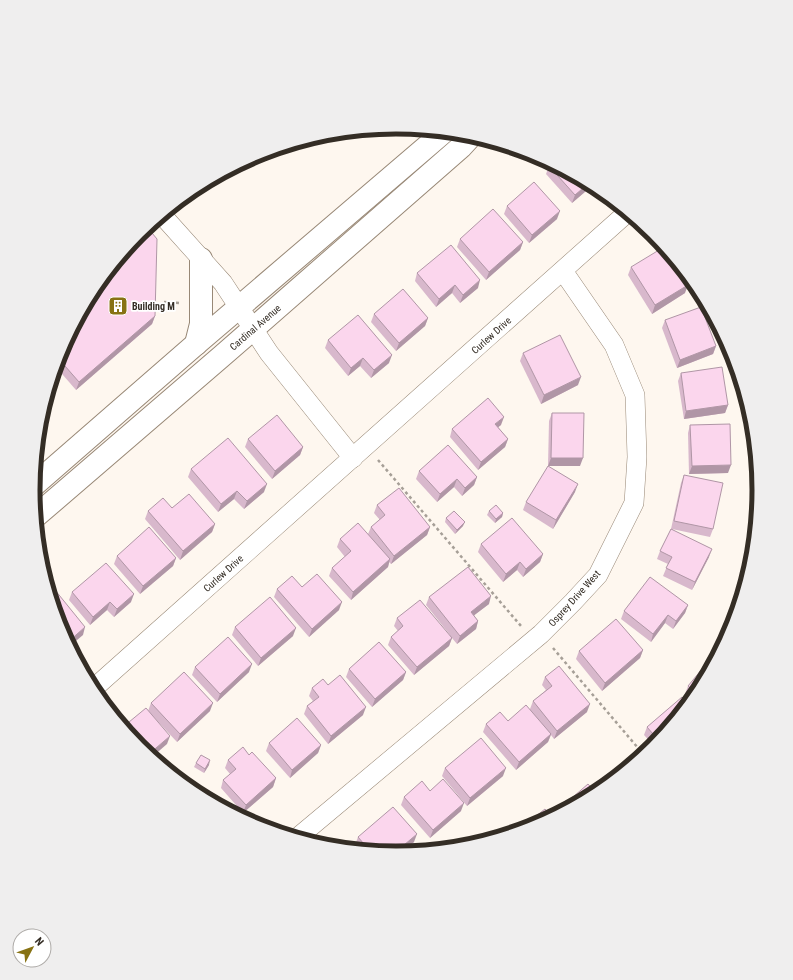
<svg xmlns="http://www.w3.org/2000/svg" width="793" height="980" font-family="'Roboto Condensed',sans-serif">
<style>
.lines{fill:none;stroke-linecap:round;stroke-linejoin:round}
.minor-casing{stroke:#988876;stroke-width:20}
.tertiary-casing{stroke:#988876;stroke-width:24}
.path{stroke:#a69f97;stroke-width:2.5;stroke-dasharray:3 3;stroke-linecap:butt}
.minor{stroke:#fff;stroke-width:19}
.tertiary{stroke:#fff;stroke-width:22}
.wall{fill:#d8b8cc}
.shaded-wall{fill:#b096a6}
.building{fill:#fbd6ed;stroke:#b096a6}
.labels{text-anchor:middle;stroke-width:3.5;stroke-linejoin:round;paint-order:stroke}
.poi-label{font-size:10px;font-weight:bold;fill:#342d25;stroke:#fff;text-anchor:start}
.street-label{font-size:10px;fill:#342d25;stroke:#fff}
.rim{fill:none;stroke:#342d25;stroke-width:5}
</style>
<rect width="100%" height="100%" fill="#fef7ef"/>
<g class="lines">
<g class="minor-casing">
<g id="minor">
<path d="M162 215 223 283 269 353 353 458"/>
<path d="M93 689 628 212"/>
<path d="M297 838 541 634 573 602 598 575 634 503 637 457 635 395 614 345 563 271"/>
</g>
</g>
<g class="tertiary-casing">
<g id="tertiary">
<path d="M196 344 201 324V259"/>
<path d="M33 486 196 344 445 131"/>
<path d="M36 516 222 356 461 147 472 135"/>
</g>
</g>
<g class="path">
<path d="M164 302 179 303"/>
<path d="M378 460 521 626"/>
<path d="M553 648 644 755"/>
</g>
<use href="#minor" class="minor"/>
<use href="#tertiary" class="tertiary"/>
</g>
<g class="wall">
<path d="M549 166 593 185 572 203 546 174Z"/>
<path d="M507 206 557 219 529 243 504 214Z"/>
<path d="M460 239 523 242 520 250 486 280 457 247Z"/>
<path d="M631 267 685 293 652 314 628 275Z"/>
<path d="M417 273 478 288 460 303 452 293 436 307 415 281Z"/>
<path d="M374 314 428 318 425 326 396 351 371 322Z"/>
<path d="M155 316 152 324 76 390 56 367 61 351Z"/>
<path d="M665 320 716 346 713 354 677 368 662 328Z"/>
<path d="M328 340 389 363 371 378 360 366 348 376 325 348Z"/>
<path d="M523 353 578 385 541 404 520 361Z"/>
<path d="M681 373 728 405 725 413 684 419 678 381Z"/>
<path d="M552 413 580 466H548L549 421Z"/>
<path d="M501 425 498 427 508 439 505 447 478 470 450 437 452 429Z"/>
<path d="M690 425 728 473 689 474 688 433Z"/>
<path d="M248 439 303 447 300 455 272 479 245 447Z"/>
<path d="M191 469 264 492 244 509 234 499 218 512 188 477Z"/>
<path d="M419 471 477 477 474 485 462 496 454 487 437 502 416 479Z"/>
<path d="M684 475 713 529 710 537 672 529 709 557 692 590 663 576 668 564 657 559 660 551 671 529 681 483Z"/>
<path d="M575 492 553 529 523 510 526 502Z"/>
<path d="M377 505 430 527 427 535 391 564 389 562 388 567 351 600 329 576 332 568 345 557 337 547 340 539 368 534 371 527 380 520 374 513Z"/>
<path d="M172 508 215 524 212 532 180 560 145 519 148 511Z"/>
<path d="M489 511 503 513 502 517 495 523 487 515Z"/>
<path d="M446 518 463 526 455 534 445 522Z"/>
<path d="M481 544 543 554 540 562 523 577 517 570 503 582 478 552Z"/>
<path d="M117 556 176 558 173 566 140 594 114 564Z"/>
<path d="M302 587 339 610 309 637 274 597 277 589Z"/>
<path d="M72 592 131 602 114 617 107 610 90 625 69 600Z"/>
<path d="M429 597 489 604 474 615 478 621 476 629 457 644 452 638 449 646 414 675 388 645 391 637 398 631 394 626 397 618 450 635 426 605Z"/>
<path d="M688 605 685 613 673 629 665 623 651 642 621 619 624 611Z"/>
<path d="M235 627 293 636 258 666 232 635Z"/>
<path d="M732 629 721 650 720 649 723 641Z"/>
<path d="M643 650 640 658 602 691 576 659 579 651Z"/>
<path d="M195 667 249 672 217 702 192 675Z"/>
<path d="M349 669 406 672 403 680 372 707 346 677Z"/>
<path d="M545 677 587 712 554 739 551 735 548 742 516 770 483 732 486 724 508 721 530 709 533 701 546 690 542 685Z"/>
<path d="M328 685 363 715 328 744 304 714 307 706 313 701 309 696 312 688Z"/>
<path d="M688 686 699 692 692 700 685 694Z"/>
<path d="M151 703 210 711 177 742 148 711Z"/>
<path d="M688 704 654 746 644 735 647 727Z"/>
<path d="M269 743 321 745 318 753 290 778 266 751Z"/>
<path d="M249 755 276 778 273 787 243 813 221 788 223 780 230 774 225 768 228 760Z"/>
<path d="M643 756 601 790 599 789 602 781Z"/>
<path d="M196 763 209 765 204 773 194 767Z"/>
<path d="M445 768 503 776 467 806 442 776Z"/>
<path d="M430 791 461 811 430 838 401 805 404 797Z"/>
<path d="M596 793 558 814 559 809Z"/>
<path d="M358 837 414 842 407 848 396 854 360 850 355 845Z"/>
</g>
<g class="shaded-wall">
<path d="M589 183 593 185 572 203 575 195Z"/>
<path d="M560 211 557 219 529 243 532 235Z"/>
<path d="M523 242 520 250 486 280 489 272Z"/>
<path d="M480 280 478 288 460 303 463 295Z"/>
<path d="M455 285 452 293 436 307 439 299Z"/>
<path d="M688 285 685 293 652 314 655 305Z"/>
<path d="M155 316 152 324 76 390 79 382Z"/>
<path d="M428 318 425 326 396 351 399 343Z"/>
<path d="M716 346 713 354 677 368 680 360Z"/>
<path d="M392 355 389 363 371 378 374 370Z"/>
<path d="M363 358 360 366 348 376 351 368Z"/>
<path d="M581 377 578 385 541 404 544 395Z"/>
<path d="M728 405 725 413 684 419 686 411Z"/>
<path d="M504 417 501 425 492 432 495 424Z"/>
<path d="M508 439 505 447 478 470 481 462Z"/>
<path d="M303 447 300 455 272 479 275 471Z"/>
<path d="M551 458H583L580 466H548Z"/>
<path d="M731 465 728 473 689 474 692 466Z"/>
<path d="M477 477 474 485 462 496 465 488Z"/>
<path d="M457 479 454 487 437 502 440 494Z"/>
<path d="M267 484 264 492 244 509 247 501Z"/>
<path d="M578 484 575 492 553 529 556 520Z"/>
<path d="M237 491 234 499 218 512 221 504Z"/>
<path d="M503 513 502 517 495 523 496 519Z"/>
<path d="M465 522 463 526 455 534 457 530Z"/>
<path d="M215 524 212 532 180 560 183 551Z"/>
<path d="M430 527 427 535 391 564 394 556Z"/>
<path d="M712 549 709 557 692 590 695 582Z"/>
<path d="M543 554 540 562 523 577 526 569Z"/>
<path d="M176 558 173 566 140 594 143 586Z"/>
<path d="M390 559 388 567 351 600 353 592Z"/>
<path d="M520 562 517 570 503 582 506 574Z"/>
<path d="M134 594 131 602 114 617 117 609Z"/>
<path d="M491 596 489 604 468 620 471 612Z"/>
<path d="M110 602 107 610 90 625 93 617Z"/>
<path d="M342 602 339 610 309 637 312 629Z"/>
<path d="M688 605 685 613 673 629 676 621Z"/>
<path d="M668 615 665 623 651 642 653 634Z"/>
<path d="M478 621 476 629 457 644 460 636Z"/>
<path d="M85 627 83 635 70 646 68 642Z"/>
<path d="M296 628 293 636 258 666 261 658Z"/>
<path d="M452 638 449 646 414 675 417 667Z"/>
<path d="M643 650 640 658 602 691 605 683Z"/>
<path d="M252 664 249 672 217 702 220 694Z"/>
<path d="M406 672 403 680 372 707 375 699Z"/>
<path d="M213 703 210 711 177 742 180 734Z"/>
<path d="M590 704 587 712 554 739 557 731Z"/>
<path d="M366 707 363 715 328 744 331 736Z"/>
<path d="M551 734 548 742 516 770 519 762Z"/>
<path d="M170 736 167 744 152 757 149 754Z"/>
<path d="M321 745 318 753 290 778 292 770Z"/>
<path d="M210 760 209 765 204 773 205 769Z"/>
<path d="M506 768 503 776 467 806 470 798Z"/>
<path d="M276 778 273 787 243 813 246 805Z"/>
<path d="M464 803 461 811 430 838 433 830Z"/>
<path d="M417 834 414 842 401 853 404 845Z"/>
</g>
<g class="building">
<path d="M553 163 589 183 575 195 549 166Z"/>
<path d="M534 182 560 211 532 235 507 206Z"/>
<path d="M493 209 523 242 489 272 460 239Z"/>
<path d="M147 227 157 239 155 316 79 382 58 358 61 351 94 288 140 233Z"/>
<path d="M451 245 480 280 463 295 455 285 439 299 417 273Z"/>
<path d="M664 247 688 285 655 305 631 267Z"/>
<path d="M403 289 428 318 399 343 374 314Z"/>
<path d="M701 307 716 346 680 360 665 320Z"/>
<path d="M358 315 392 355 374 370 363 358 351 368 328 340Z"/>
<path d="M560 335 581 377 544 395 523 353Z"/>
<path d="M722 367 728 405 686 411 681 373Z"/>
<path d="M488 398 504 417 495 424 508 439 481 462 452 429Z"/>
<path d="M552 413H584L583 458H551Z"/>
<path d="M277 415 303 447 275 471 248 439Z"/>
<path d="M730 424 731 465 692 466 690 425Z"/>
<path d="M228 438 267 484 247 501 237 491 221 504 191 469Z"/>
<path d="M448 445 477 477 465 488 457 479 440 494 419 471Z"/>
<path d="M548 466 578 484 556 520 526 502Z"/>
<path d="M684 475 723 483 713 529 674 521Z"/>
<path d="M399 488 430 527 394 556 371 527 385 515 377 505Z"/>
<path d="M189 494 215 524 183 551 148 511 163 498 172 508Z"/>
<path d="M496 505 503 513 496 519 489 511Z"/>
<path d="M454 511 465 522 457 530 446 518Z"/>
<path d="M512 518 543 554 526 569 520 562 506 574 481 544Z"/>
<path d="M358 523 390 559 353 592 332 568 351 551 340 539Z"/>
<path d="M149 527 176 558 143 586 117 556Z"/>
<path d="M671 529 712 549 695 582 666 568 672 557 660 551Z"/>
<path d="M106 563 134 594 117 609 110 602 93 617 72 592Z"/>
<path d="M468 567 491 596 471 612 478 621 460 636 429 597Z"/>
<path d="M317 574 342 602 312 629 277 589 292 576 302 587Z"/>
<path d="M650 577 688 605 676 621 668 615 653 634 624 611Z"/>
<path d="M55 590 85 627 68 642 61 629 50 594Z"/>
<path d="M270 597 296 628 261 658 235 627Z"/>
<path d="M420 600 452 638 417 667 391 637 403 626 397 618Z"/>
<path d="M616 619 643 650 605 683 579 651Z"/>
<path d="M733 628 732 629 725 643 723 641Z"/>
<path d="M228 637 252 664 220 694 195 667Z"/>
<path d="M379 642 406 672 375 699 349 669Z"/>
<path d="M716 652 719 654 697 694 688 686Z"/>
<path d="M559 666 590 704 557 731 533 701 552 686 545 677Z"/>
<path d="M184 672 213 703 180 734 151 703Z"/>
<path d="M340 675 366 707 331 736 307 706 319 697 312 688 323 679 328 685Z"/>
<path d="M682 697 688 704 659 741 647 727Z"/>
<path d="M526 705 551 734 519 762 486 724 500 712 508 721Z"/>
<path d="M146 708 170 736 149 754 139 747 123 727Z"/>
<path d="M297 718 321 745 292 770 269 743Z"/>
<path d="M481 738 506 768 470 798 445 768Z"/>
<path d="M243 747 249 755 252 752 276 778 246 805 223 780 236 769 228 760Z"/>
<path d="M638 750 643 756 606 786 602 781Z"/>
<path d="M201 755 210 760 205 769 196 763Z"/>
<path d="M443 779 464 803 433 830 404 797 422 781 430 791Z"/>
<path d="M588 784 596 793 562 812 559 809Z"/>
<path d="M208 790 237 815 203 797Z"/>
<path d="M393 807 417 834 404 845 410 852 396 854 370 851 358 837Z"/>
<path d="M545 809 552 817 535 826 517 831Z"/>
<path d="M353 844 358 850 348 849Z"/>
</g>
<defs>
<g id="building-square" transform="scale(1)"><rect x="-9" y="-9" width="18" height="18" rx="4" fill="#877213" stroke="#fff"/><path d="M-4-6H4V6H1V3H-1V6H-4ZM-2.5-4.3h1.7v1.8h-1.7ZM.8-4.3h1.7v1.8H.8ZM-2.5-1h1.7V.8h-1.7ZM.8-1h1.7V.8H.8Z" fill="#fff"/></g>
</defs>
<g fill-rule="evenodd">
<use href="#building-square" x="118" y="306"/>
</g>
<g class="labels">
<g class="poi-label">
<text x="132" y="310">Building M</text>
</g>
<g class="street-label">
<text transform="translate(255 327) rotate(-41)" y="4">Cardinal Avenue</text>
<text transform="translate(491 335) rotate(-42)" y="4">Curlew Drive</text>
<text transform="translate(223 573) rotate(-42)" y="4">Curlew Drive</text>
<text transform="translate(574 598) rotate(-48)" y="4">Osprey Drive West</text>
</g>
</g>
<path d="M0 0H793V980H0ZM40 490a356 356 0 1 1 712 0a356 356 0 1 1-712 0Z" fill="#efeeee" fill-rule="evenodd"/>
<path class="rim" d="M40 490a356 356 0 1 1 712 0a356 356 0 1 1-712 0Z"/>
<g transform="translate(32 948) rotate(49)"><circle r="19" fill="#ffffff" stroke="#aeaba8"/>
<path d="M0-3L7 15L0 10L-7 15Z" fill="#877213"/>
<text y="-6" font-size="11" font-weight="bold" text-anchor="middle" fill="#342d25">N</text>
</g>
</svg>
